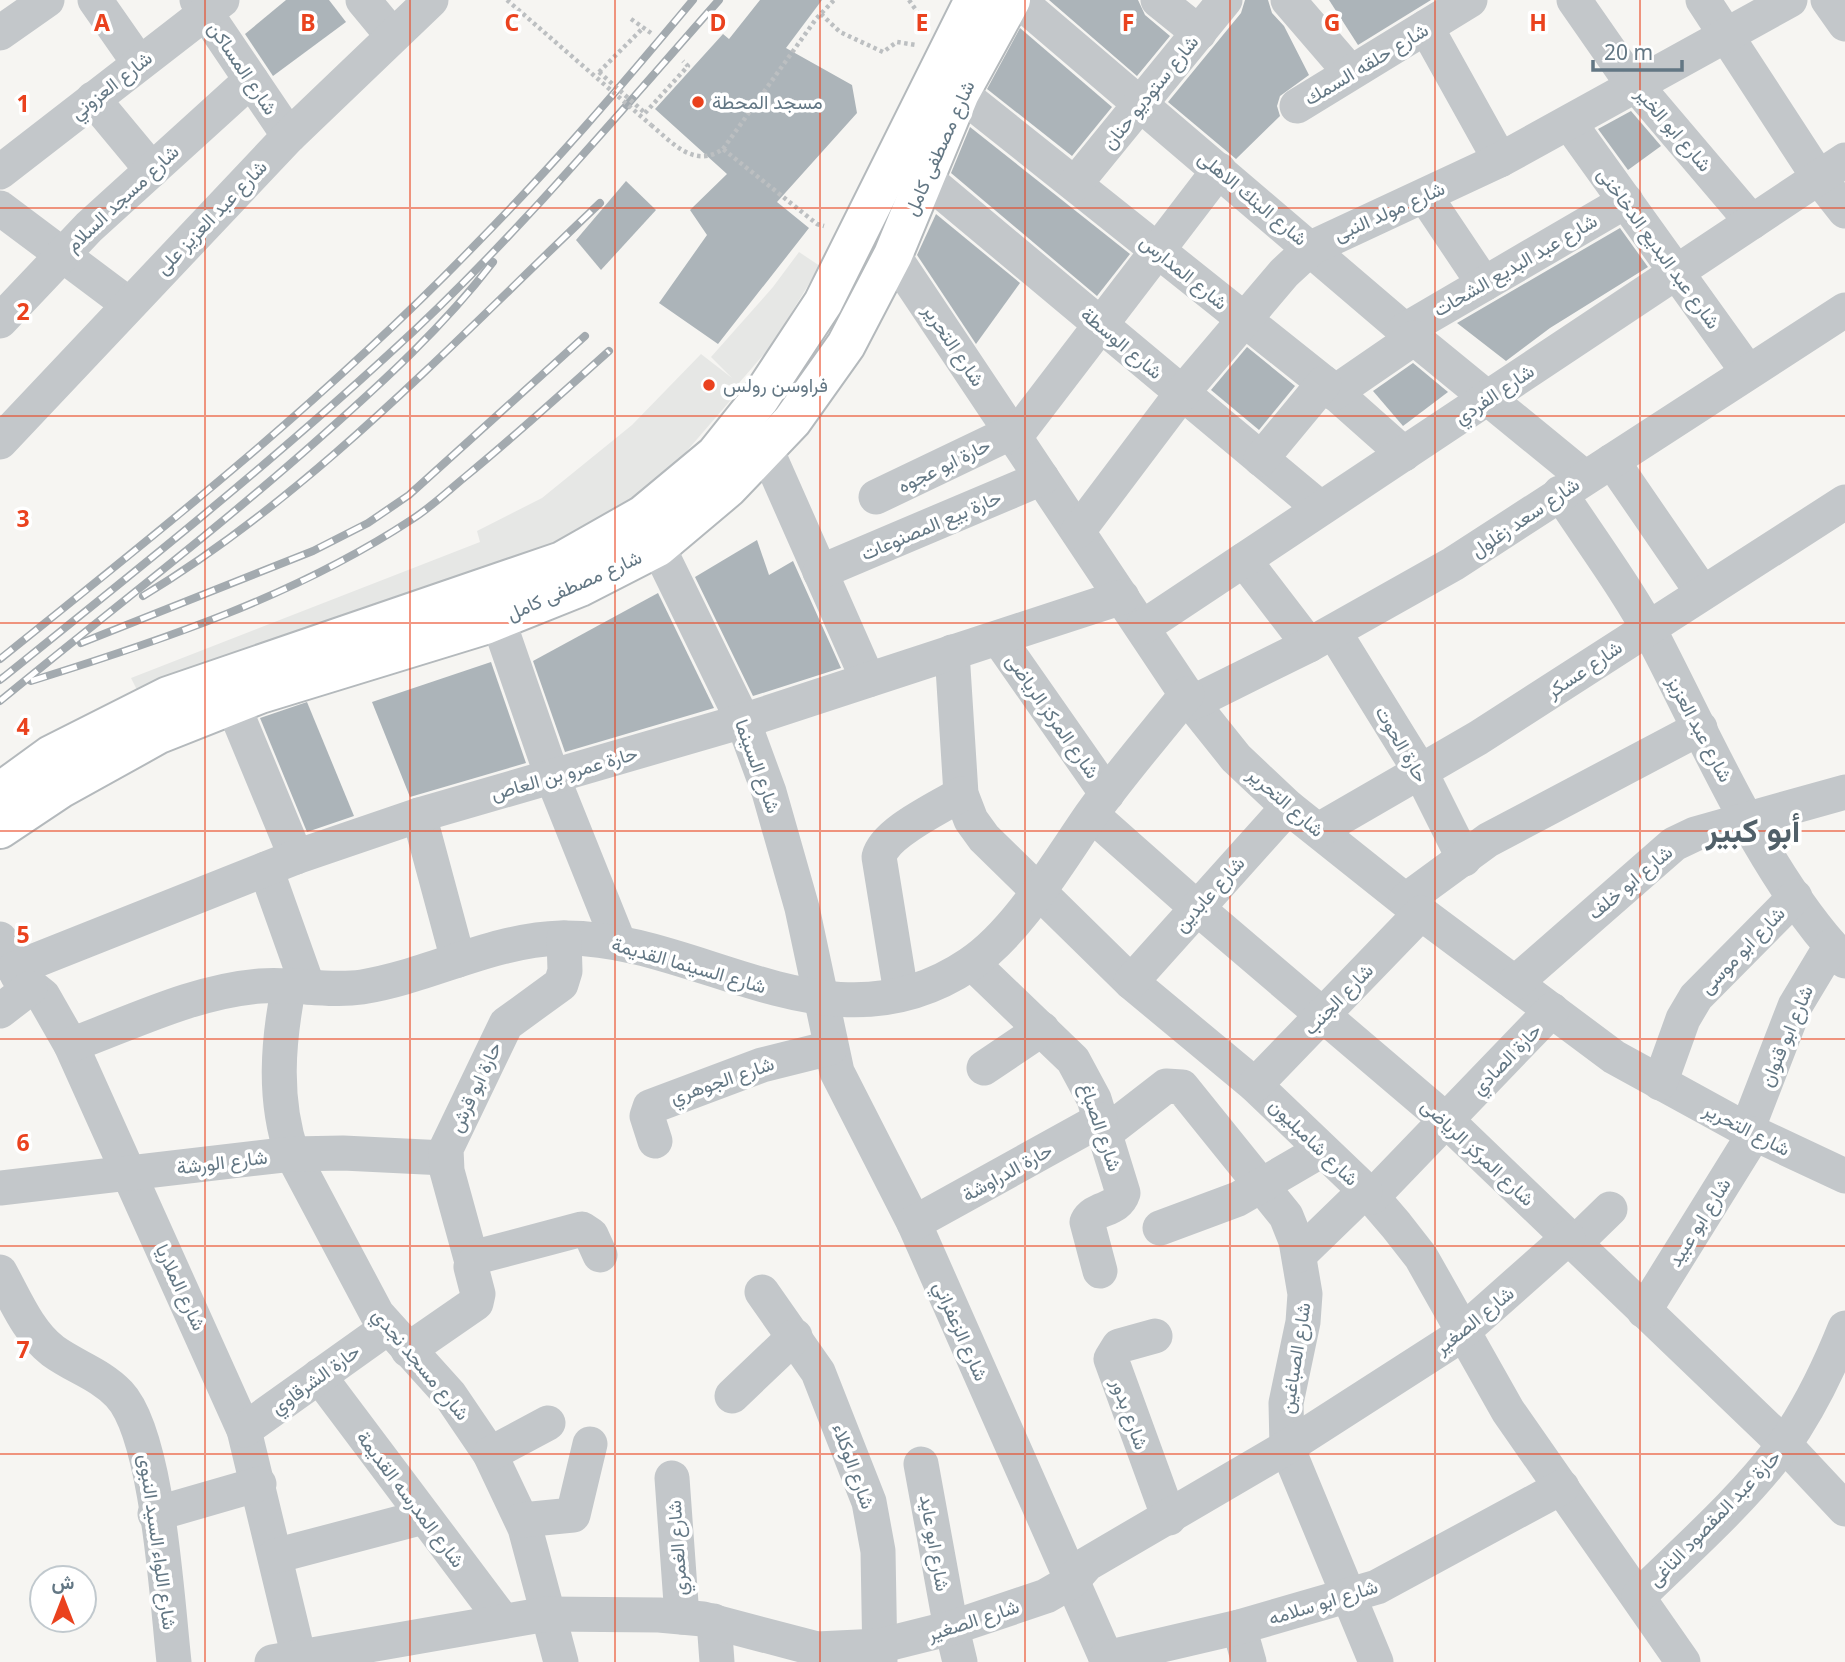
<svg xmlns="http://www.w3.org/2000/svg" width="1845" height="1662" font-family="'Noto Sans',Vazirmatn,sans-serif">
<style>
.built{fill:#e6e7e5}
.building{fill:#acb4b9}
.lines{fill:none;stroke-linecap:round;stroke-linejoin:round}
.primary-casing{stroke:#b4b9bc;stroke-width:42}
.path{stroke:#bcbfc1;stroke-width:4.5;stroke-dasharray:3.5 3.5;stroke-linecap:butt}
.minor{stroke:#c3c7ca;stroke-width:35}
.primary{stroke:#fff;stroke-width:38}
.rail-casing{stroke:#a3aaaf;stroke-width:8}
.rail{stroke:#fff;stroke-width:5;stroke-dasharray:16;stroke-linecap:butt}
.path-bridge{stroke:#bcbfc1;stroke-width:4.5;stroke-dasharray:3.5 3.5;stroke-linecap:butt}
.grid{fill:none;stroke:#ea421e;stroke-width:2;stroke-opacity:0.55}
.poi-dot{fill:#ea421e;stroke:#fff;stroke-width:2.5}
.labels{text-anchor:middle;stroke-width:7;stroke-linejoin:round;paint-order:stroke}
.street-label{font-size:19px;fill:#637784;stroke:#fff}
.poi-label{font-size:19px;fill:#637784;stroke:#fff;text-anchor:start}
.town-label{font-size:33px;font-weight:bold;fill:#516069;stroke:#fff}
.grid-label{font-size:23px;text-anchor:middle;font-weight:bold;fill:#ea421e;stroke:#fff;stroke-width:7;stroke-linejoin:round;paint-order:stroke}
</style>
<rect width="100%" height="100%" fill="#f6f5f2"/>
<path class="built" d="M799 252 820 266 771 346 739 383 742 387 673 467 624 504 556 543 141 698 131 678 480 542 477 531 542 498 632 425 701 354 732 378 711 357 773 287Z"/>
<g class="building">
<path d="M286 0H329L346 22 273 76 245 34Z"/>
<path d="M760 0H822L786 48 852 85 857 113 777 202 809 228 718 344 659 303 707 235 690 210 727 174 655 109 723 34 729 39Z"/>
<path d="M1049 0H1138L1145 15 1170 36 1137 76Z"/>
<path d="M1245 0H1268L1272 13 1284 26 1309 75 1280 96 1277 106 1280 116 1236 159 1168 102 1241 13Z"/>
<path d="M1329 0H1431L1358 45Z"/>
<path d="M1020 28 1112 107 1072 156 987 89Z"/>
<path d="M1631 111 1661 146 1628 170 1598 129Z"/>
<path d="M970 127 1130 254 1097 296 951 173Z"/>
<path d="M626 181 656 210 601 270 576 240Z"/>
<path d="M936 214 1020 283 976 344 917 255Z"/>
<path d="M1620 228 1648 267 1550 328 1506 361 1457 323Z"/>
<path d="M1247 347 1295 386 1259 430 1211 390Z"/>
<path d="M1413 363 1448 392 1403 426 1373 391Z"/>
<path d="M757 540 769 575 793 561 841 668 753 696 695 577Z"/>
<path d="M658 593 714 708 565 752 533 661Z"/>
<path d="M491 662 526 763 410 797 372 702Z"/>
<path d="M307 702 354 816 307 832 260 718Z"/>
</g>
<g class="lines">
<g class="primary-casing">
<g id="primary">
<path d="M0 792 51 755 168 696 562 561 643 515 715 455 759 400 823 303 974 0"/>
<path d="M0 829 60 789 159 734 260 694 485 625 580 587 658 547 728 488 792 421 846 345 893 255 960 93 1011 0"/>
</g>
</g>
<g class="path">
<path d="M909 0 925 23"/>
<path d="M821 14 840 32 883 52 897 42 916 45"/>
<path d="M631 19 651 33"/>
<path d="M599 72 643 28"/>
<path d="M645 113 688 66 683 61"/>
<path d="M651 125C673 143 694 169 723 149L817 224 824 226"/>
<path d="M723 149 816 19 834 0"/>
</g>
<g class="minor">
<path d="M95 0 139 63"/>
<path d="M197 0 289 136"/>
<path d="M363 0 392 35"/>
<path d="M1018 0 1414 338 1584 477"/>
<path d="M1158 0 1199 33"/>
<path d="M1288 0 1350 72"/>
<path d="M1574 0 1622 69 1752 222"/>
<path d="M1703 0 1819 178 1845 211"/>
<path d="M1828 0 1845 24"/>
<path d="M1426 27 1500 160"/>
<path d="M0 33 47 0"/>
<path d="M960 93 1324 383 1404 454"/>
<path d="M93 99 152 170"/>
<path d="M1297 106 1470 0"/>
<path d="M1570 124 1748 372"/>
<path d="M0 172 222 0"/>
<path d="M925 178 1320 508"/>
<path d="M1075 184 1225 0"/>
<path d="M1425 196 1484 284"/>
<path d="M0 208 128 304"/>
<path d="M893 255 1192 703 1236 758 1288 807 1421 913 1614 1057 1747 1130 1845 1176"/>
<path d="M0 321 89 227 251 80"/>
<path d="M1405 330 1626 201"/>
<path d="M1334 393 1414 338"/>
<path d="M1015 437 1219 170"/>
<path d="M0 442 289 136 431 0"/>
<path d="M766 449 868 680"/>
<path d="M1261 459 1324 383"/>
<path d="M1612 461 1702 592"/>
<path d="M1560 493C1592 542 1628 590 1655 641 1708 743 1766 879 1845 961"/>
<path d="M876 497 1012 432"/>
<path d="M1078 531 1182 393 1284 273 1311 248 1500 160 1790 0"/>
<path d="M658 547 743 721 769 792 802 908 837 1072 914 1223 1108 1662"/>
<path d="M1244 560 1309 645"/>
<path d="M820 572 1042 478"/>
<path d="M498 620 552 776 619 943"/>
<path d="M1143 627 1845 160"/>
<path d="M1334 632 1420 771 1464 859"/>
<path d="M998 638 1107 794"/>
<path d="M952 652 961 794 971 820 984 838 1131 982 1255 1085 1372 1197 1396 1225 1421 1257 1508 1411 1683 1662"/>
<path d="M1192 703 1309 645 1453 564 1845 310"/>
<path d="M233 705 296 857"/>
<path d="M419 815 458 960"/>
<path d="M1092 815 1197 908 1446 1120 1784 1444 1845 1509"/>
<path d="M1319 830 1478 738 1845 502"/>
<path d="M266 869 308 987"/>
<path d="M1406 900 1488 840 1700 728"/>
<path d="M0 939 18 976 43 996 71 1045 244 1430 300 1662"/>
<path d="M972 963 1073 1060 1094 1099 1123 1193C1117 1212 1095 1206 1087 1222L1100 1271"/>
<path d="M14 969 296 857 419 815 743 721 1122 597"/>
<path d="M1131 982 1288 807"/>
<path d="M1515 983 1674 844 1695 834 1845 792"/>
<path d="M289 985C278 1041 273 1099 292 1154L377 1314 450 1395 490 1454 525 1528 561 1662"/>
<path d="M901 993 879 857C885 832 939 808 961 794"/>
<path d="M0 1011 30 988"/>
<path d="M71 1045C131 1023 195 991 260 986 294 983 328 992 362 987 430 976 491 940 561 938 700 935 830 1059 970 964 1017 933 1059 861 1091 815 1121 773 1155 734 1187 694"/>
<path d="M984 1068 1042 1029"/>
<path d="M1660 1083 1683 1019 1696 997 1795 897"/>
<path d="M1255 1085 1421 913"/>
<path d="M1747 1130 1795 1006 1831 946"/>
<path d="M1104 1134 1166 1086 1182 1087 1286 1216 1296 1241 1305 1294 1303 1322 1286 1403 1287 1447 1376 1662"/>
<path d="M655 1141 647 1116 650 1107 762 1065 830 1048"/>
<path d="M0 1188 292 1154 343 1153 445 1158"/>
<path d="M1372 1197 1552 1010"/>
<path d="M914 1223 1100 1120"/>
<path d="M1160 1228 1238 1199 1322 1150"/>
<path d="M1574 1244 1610 1209"/>
<path d="M1299 1255 1365 1191"/>
<path d="M472 1262 447 1171 446 1149 506 1024 561 984 565 971 564 938"/>
<path d="M0 1272C15 1299 28 1332 53 1351 75 1367 100 1374 119 1394 158 1435 167 1601 174 1662"/>
<path d="M762 1292 818 1372 869 1502 878 1551 880 1662"/>
<path d="M1644 1311 1754 1134"/>
<path d="M1155 1336 1119 1346 1111 1359 1169 1518"/>
<path d="M408 1350 476 1303 478 1294 471 1267 480 1256 582 1229 591 1235 600 1255"/>
<path d="M319 1376 503 1621"/>
<path d="M732 1396 795 1336"/>
<path d="M244 1430 387 1328"/>
<path d="M490 1454 548 1423"/>
<path d="M921 1464 948 1612 960 1662"/>
<path d="M672 1478 682 1617"/>
<path d="M155 1514 259 1484"/>
<path d="M522 1520 573 1515 590 1444"/>
<path d="M275 1556 423 1517"/>
<path d="M1639 1596C1688 1548 1742 1501 1783 1446 1808 1411 1829 1368 1845 1328"/>
<path d="M714 1621 717 1662"/>
<path d="M1239 1627 1249 1662"/>
<path d="M1106 1658 1239 1627 1377 1587 1562 1487"/>
<path d="M272 1662 547 1614 659 1615 703 1619 817 1649 879 1646 951 1628 1046 1596 1072 1581 1087 1564 1287 1447 1452 1341 1568 1238"/>
</g>
<use href="#primary" class="primary"/>
<g class="rail-casing">
<g id="rail">
<path d="M143 596C315 492 455 340 600 203"/>
<path d="M81 643 313 551 368 523 409 495 585 336"/>
<path d="M0 659C164 528 329 396 475 245 552 167 623 84 693 0"/>
<path d="M0 680C132 574 265 468 390 353 509 245 612 121 719 0"/>
<path d="M31 681C163 640 295 596 411 520 430 508 448 491 465 477 515 436 562 393 609 351"/>
<path d="M0 701C108 612 219 528 323 435 384 381 443 327 493 262"/>
</g>
</g>
<use href="#rail" class="rail"/>
<g class="path-bridge">
<path d="M507 0 651 125"/>
<path d="M599 72 645 113"/>
</g>
</g>
<path class="grid" d="M205 0V1662M410 0V1662M615 0V1662M820 0V1662M1025 0V1662M1230 0V1662M1435 0V1662M1640 0V1662M0 208H1845M0 416H1845M0 623H1845M0 831H1845M0 1039H1845M0 1246H1845M0 1454H1845"/>
<g class="poi-dot">
<circle cx="698" cy="102" r="7"/>
<circle cx="709" cy="385" r="7"/>
</g>
<g class="labels">
<g class="street-label">
<text transform="translate(1366 64) rotate(-31)" y="7">شارع حلقه السمك</text>
<text transform="translate(243 68) rotate(56)" y="7">شارع المساكن</text>
<text transform="translate(111 85) rotate(-38)" y="7">شارع العزوني</text>
<text transform="translate(1150 92) rotate(-51)" y="7">شارع ستوديو حنان</text>
<text transform="translate(1674 129) rotate(49)" y="7">شارع ابو الخير</text>
<text transform="translate(939 148) rotate(-66)" y="7">شارع مصطفى كامل</text>
<text transform="translate(122 198) rotate(-43)" y="7">شارع مسجد السلام</text>
<text transform="translate(1253 198) rotate(40)" y="7">شارع البنك الاهلى</text>
<text transform="translate(1389 211) rotate(-24)" y="7">شارع مولد النبى</text>
<text transform="translate(211 217) rotate(-46)" y="7">شارع عبد العزيز على</text>
<text transform="translate(1659 248) rotate(54)" y="7">شارع عبد البديع الدخاخنى</text>
<text transform="translate(1515 265) rotate(-30)" y="7">شارع عبد البديع الشحات</text>
<text transform="translate(1184 272) rotate(39)" y="7">شارع المدارس</text>
<text transform="translate(1122 343) rotate(40)" y="7">شارع الوسطة</text>
<text transform="translate(954 345) rotate(56)" y="7">شارع التحرير</text>
<text transform="translate(1494 394) rotate(-34)" y="7">شارع الفردي</text>
<text transform="translate(944 465) rotate(-26)" y="7">حارة ابو عجوه</text>
<text transform="translate(1525 517) rotate(-34)" y="7">شارع سعد زغلول</text>
<text transform="translate(931 525) rotate(-23)" y="7">حارة بيع المصنوعات</text>
<text transform="translate(574 585) rotate(-24)" y="7">شارع مصطفى كامل</text>
<text transform="translate(1584 669) rotate(-34)" y="7">شارع عسكر</text>
<text transform="translate(1053 716) rotate(55)" y="7">شارع المركز الرياضى</text>
<text transform="translate(1700 729) rotate(62)" y="7">شارع عبد العزيز</text>
<text transform="translate(1402 744) rotate(60)" y="7">حارة الحوت</text>
<text transform="translate(758 766) rotate(70)" y="7">شارع السينما</text>
<text transform="translate(564 773) rotate(-16)" y="7">حارة عمرو بن العاص</text>
<text transform="translate(1286 802) rotate(41)" y="7">شارع التحرير</text>
<text transform="translate(1630 882) rotate(-40)" y="7">شارع ابو خلف</text>
<text transform="translate(1209 894) rotate(-48)" y="7">شارع عابدين</text>
<text transform="translate(1742 950) rotate(-46)" y="7">شارع ابو موسى</text>
<text transform="translate(689 965) rotate(16)" y="7">شارع السينما القديمة</text>
<text transform="translate(1338 999) rotate(-46)" y="7">شارع الجنب</text>
<text transform="translate(1786 1036) rotate(-67)" y="7">شارع ابو قنوان</text>
<text transform="translate(1506 1059) rotate(-46)" y="7">حارة الصادي</text>
<text transform="translate(722 1080) rotate(-19)" y="7">شارع الجوهري</text>
<text transform="translate(475 1087) rotate(-65)" y="7">حارة ابو قرش</text>
<text transform="translate(1101 1127) rotate(71)" y="7">شارع الصباغ</text>
<text transform="translate(1747 1129) rotate(27)" y="7">شارع التحرير</text>
<text transform="translate(1314 1142) rotate(44)" y="7">شارع شامبليون</text>
<text transform="translate(1478 1152) rotate(43)" y="7">شارع المركز الرياضى</text>
<text transform="translate(222 1162) rotate(-7)" y="7">شارع الورشة</text>
<text transform="translate(1007 1172) rotate(-29)" y="7">حارة الدراوشة</text>
<text transform="translate(1699 1222) rotate(-58)" y="7">شارع ابو عبيد</text>
<text transform="translate(181 1287) rotate(65)" y="7">شارع الملاريا</text>
<text transform="translate(1474 1320) rotate(-39)" y="7">شارع الصغير</text>
<text transform="translate(961 1331) rotate(66)" y="7">شارع الزعفراني</text>
<text transform="translate(1295 1358) rotate(-81)" y="7">شارع الصباغين</text>
<text transform="translate(421 1364) rotate(50)" y="7">شارع مسجد نجدي</text>
<text transform="translate(315 1379) rotate(-36)" y="7">حارة الشرقاوي</text>
<text transform="translate(1130 1414) rotate(70)" y="7">شارع بدور</text>
<text transform="translate(854 1466) rotate(70)" y="7">شارع الوكلاء</text>
<text transform="translate(411 1499) rotate(53)" y="7">شارع المدرسه القديمة</text>
<text transform="translate(1714 1518) rotate(-46)" y="7">حارة عبد المقصود الناغى</text>
<text transform="translate(158 1542) rotate(82)" y="7">شارع اللواء السيد النبوى</text>
<text transform="translate(935 1543) rotate(80)" y="7">شارع ابو عايد</text>
<text transform="translate(677 1548) rotate(-94)" y="7">شارع الغمري</text>
<text transform="translate(1323 1602) rotate(-17)" y="7">شارع ابو سلامه</text>
<text transform="translate(973 1620) rotate(-18)" y="7">شارع الصغير</text>
</g>
<g class="poi-label">
<text x="712" y="109">مسجد المحطة</text>
<text x="723" y="392">فراوسن رولس</text>
</g>
<g class="town-label">
<text x="1753" y="842">أبو كبير</text>
</g>
</g>
<g class="grid-label">
<text x="102" y="31">A</text>
<text x="308" y="31">B</text>
<text x="512" y="31">C</text>
<text x="718" y="31">D</text>
<text x="922" y="31">E</text>
<text x="1128" y="31">F</text>
<text x="1332" y="31">G</text>
<text x="1538" y="31">H</text>
<text x="23" y="112">1</text>
<text x="23" y="320">2</text>
<text x="23" y="527">3</text>
<text x="23" y="735">4</text>
<text x="23" y="943">5</text>
<text x="23" y="1151">6</text>
<text x="23" y="1358">7</text>
</g>
<g transform="translate(63 1599)"><circle r="33" fill="#ffffff" stroke="#c1c9ce" stroke-width="2"/>
<path d="M0-5L12 26L0 18L-12 26Z" fill="#ea421e"/>
<text y="-10" font-size="19" font-weight="bold" text-anchor="middle" fill="#637784">ش</text>
</g>
<path d="M1593 60v10h89v-10" fill="none" stroke="#637784" stroke-width="3.5"/>
<text x="1604" y="60" font-size="21" fill="#637784" stroke="#ffffff" stroke-width="5" paint-order="stroke">20 m</text>
</svg>
